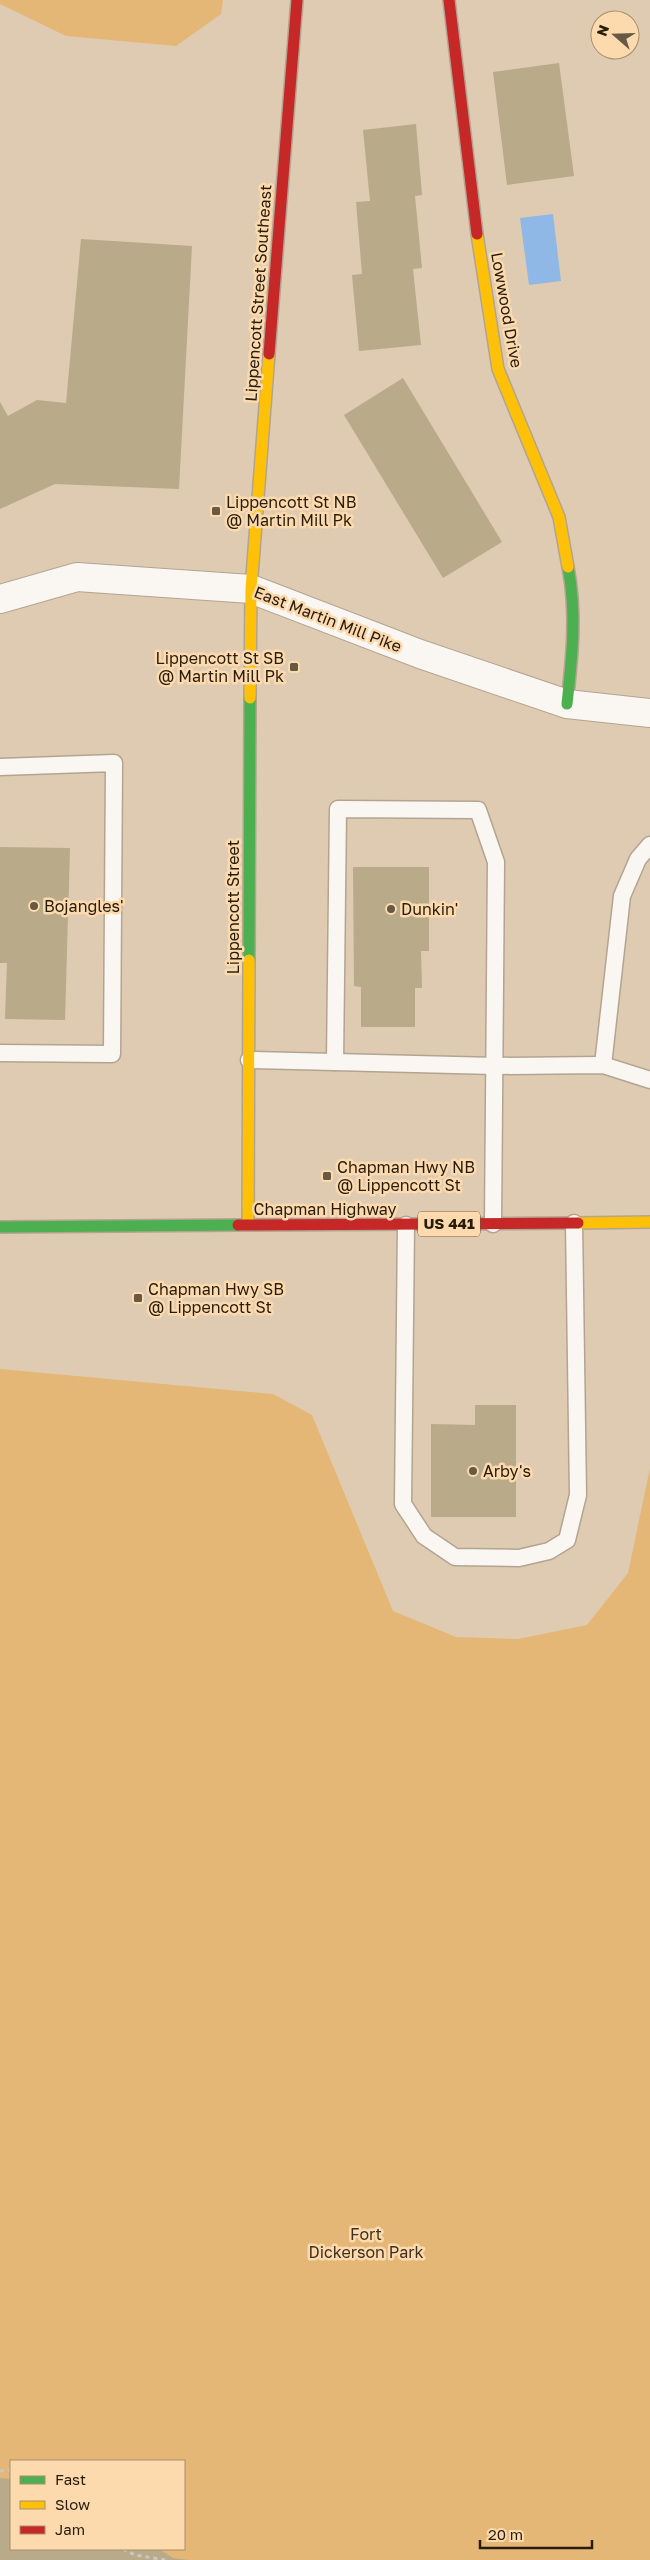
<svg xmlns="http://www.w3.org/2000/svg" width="650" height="2560" font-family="'Golos Text',sans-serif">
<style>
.green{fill:#e4b777;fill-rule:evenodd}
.water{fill:#90b8e6}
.building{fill:#b9aa8a}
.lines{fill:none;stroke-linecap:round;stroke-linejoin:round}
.lane-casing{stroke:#b3a492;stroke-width:19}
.street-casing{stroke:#b3a492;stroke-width:30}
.fast-casing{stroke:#b3a492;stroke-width:14}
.slow-casing{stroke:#b3a492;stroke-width:14}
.jam-casing{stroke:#b3a492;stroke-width:14}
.path{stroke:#ccc7c0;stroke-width:3;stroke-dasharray:4 4;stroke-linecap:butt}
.lane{stroke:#faf7f3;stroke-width:16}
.street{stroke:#faf7f3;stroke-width:28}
.fast{stroke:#4caf50;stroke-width:11}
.slow{stroke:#ffc107;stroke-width:11}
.jam{stroke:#c62828;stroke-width:11}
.poi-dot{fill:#685945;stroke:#fcdaae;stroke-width:2}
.labels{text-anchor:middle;stroke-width:5;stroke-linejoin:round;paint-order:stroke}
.shield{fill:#fcdaae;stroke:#68553c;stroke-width:1}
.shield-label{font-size:15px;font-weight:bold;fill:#281c0b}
.street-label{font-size:16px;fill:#281c0b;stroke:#fcdaae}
.poi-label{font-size:16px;fill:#281c0b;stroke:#fcdaae;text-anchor:start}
.park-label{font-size:16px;fill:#3f301d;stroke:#fcdaae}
</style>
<rect width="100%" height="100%" fill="#decbb2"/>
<g class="green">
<path d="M0 0H223L221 14 176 46 66 36 0 4Z"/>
<path d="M0 1369 273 1394 312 1415 393 1611 456 1637 518 1639 587 1625 628 1573 650 1468V2560H0ZM11 2461H184V2549H11Z"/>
</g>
<path class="water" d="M553 214 561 281 529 285 520 218Z"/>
<g class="building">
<path d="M559 63 574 176 507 185 493 72Z"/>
<path d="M416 124 422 195 415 196 422 268 413 269 421 345 359 351 352 275 362 274 356 202 370 201 363 130Z"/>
<path d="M81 239 192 246 179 489 55 484 0 509V402L8 416 37 400 66 403Z"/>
<path d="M403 378 502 542 443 578 344 415Z"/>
<path d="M0 847 70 848 65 1020 5 1019 7 963H0Z"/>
<path d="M353 867H429V951H421L422 988H415V1027H361V987L354 986Z"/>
<path d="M475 1405H516V1517H431V1424L475 1425Z"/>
<path d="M0 2478 11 2479V2549H159L173 2558 189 2560H0Z"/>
</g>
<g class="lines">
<g class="lane-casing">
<g id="lane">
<path d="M0 767 114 763 112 1054 0 1053"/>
<path d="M249 1060 495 1066 603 1065 650 1080"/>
<path d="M335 1062 338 809 478 810 496 862 493 1224"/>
<path d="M603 1065 622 896 638 859 650 845"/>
<path d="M406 1225 403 1504 424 1536 455 1557 519 1558 549 1551 567 1540 578 1495 574 1223"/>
</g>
</g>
<g class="street-casing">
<path id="street" d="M0 599 77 577 251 589 420 654 567 704 650 713"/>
</g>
<g class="fast-casing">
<g id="fast">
<path d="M567 704C572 658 577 613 568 567"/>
<path d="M249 960 250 698"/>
<path d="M0 1227 238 1225"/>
</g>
</g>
<g class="slow-casing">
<g id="slow">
<path d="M477 234 498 369 559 517 568 567"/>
<path d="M250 698 251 589 269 354"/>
<path d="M578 1223 650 1222"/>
<path d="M248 1225 249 960"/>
</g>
</g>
<g class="jam-casing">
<g id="jam">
<path d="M449 0 477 234"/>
<path d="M269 354 297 0"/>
<path d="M238 1225 578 1223"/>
</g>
</g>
<g class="path">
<path d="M0 2471 11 2470"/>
<path d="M123 2549 135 2555 166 2560"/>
</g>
<use href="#lane" class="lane"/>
<use href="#street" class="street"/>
<use href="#fast" class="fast"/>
<use href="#slow" class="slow"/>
<use href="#jam" class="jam"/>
</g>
<g class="poi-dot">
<rect x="211" y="506" width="10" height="10" rx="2.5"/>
<rect x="289" y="662" width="10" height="10" rx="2.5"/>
<circle cx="34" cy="906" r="5"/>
<circle cx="391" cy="909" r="5"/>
<rect x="322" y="1171" width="10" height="10" rx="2.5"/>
<rect x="133" y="1293" width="10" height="10" rx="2.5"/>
<circle cx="473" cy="1471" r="5"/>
</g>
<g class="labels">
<rect class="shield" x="418" y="1211.5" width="62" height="25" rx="4"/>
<g class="shield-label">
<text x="449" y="1229">US 441</text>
</g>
<g class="street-label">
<text transform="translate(258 293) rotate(-86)" y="6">Lippencott Street Southeast</text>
<text transform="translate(507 310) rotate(80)" y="6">Lowwood Drive</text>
<text transform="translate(328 619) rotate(21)" y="6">East Martin Mill Pike</text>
<text transform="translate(233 907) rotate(-90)" y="6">Lippencott Street</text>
<text x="325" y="1215">Chapman Highway</text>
</g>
<g class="poi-label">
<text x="226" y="508">Lippencott St NB<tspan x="226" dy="18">@ Martin Mill Pk</tspan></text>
<text x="284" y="664" text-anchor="end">Lippencott St SB<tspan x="284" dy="18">@ Martin Mill Pk</tspan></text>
<text x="44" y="912">Bojangles'</text>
<text x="401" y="915">Dunkin'</text>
<text x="337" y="1173">Chapman Hwy NB<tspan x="337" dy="18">@ Lippencott St</tspan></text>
<text x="148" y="1295">Chapman Hwy SB<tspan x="148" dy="18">@ Lippencott St</tspan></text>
<text x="483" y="1477">Arby's</text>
</g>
<g class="park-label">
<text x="366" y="2240">Fort<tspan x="366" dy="18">Dickerson Park</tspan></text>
</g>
</g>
<rect x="10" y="2460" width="175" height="90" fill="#fcdaae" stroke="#a78e6d"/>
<rect x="20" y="2476" width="25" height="8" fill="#4caf50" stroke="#a78e6d"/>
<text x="55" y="2485" font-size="15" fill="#281c0b">Fast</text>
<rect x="20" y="2501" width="25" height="8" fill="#ffc107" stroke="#a78e6d"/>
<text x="55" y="2510" font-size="15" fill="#281c0b">Slow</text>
<rect x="20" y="2526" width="25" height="8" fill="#c62828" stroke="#a78e6d"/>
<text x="55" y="2535" font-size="15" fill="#281c0b">Jam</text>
<g transform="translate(615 35) rotate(290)"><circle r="24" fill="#fcdaae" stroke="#a78e6d"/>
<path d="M0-4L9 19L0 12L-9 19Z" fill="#685945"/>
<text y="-8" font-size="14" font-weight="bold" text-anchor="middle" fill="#281c0b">N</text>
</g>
<path d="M480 2540v8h112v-8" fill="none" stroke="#281c0b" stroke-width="2.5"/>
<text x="488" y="2540" font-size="15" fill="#281c0b" stroke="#fcdaae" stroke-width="4" paint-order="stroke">20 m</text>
</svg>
